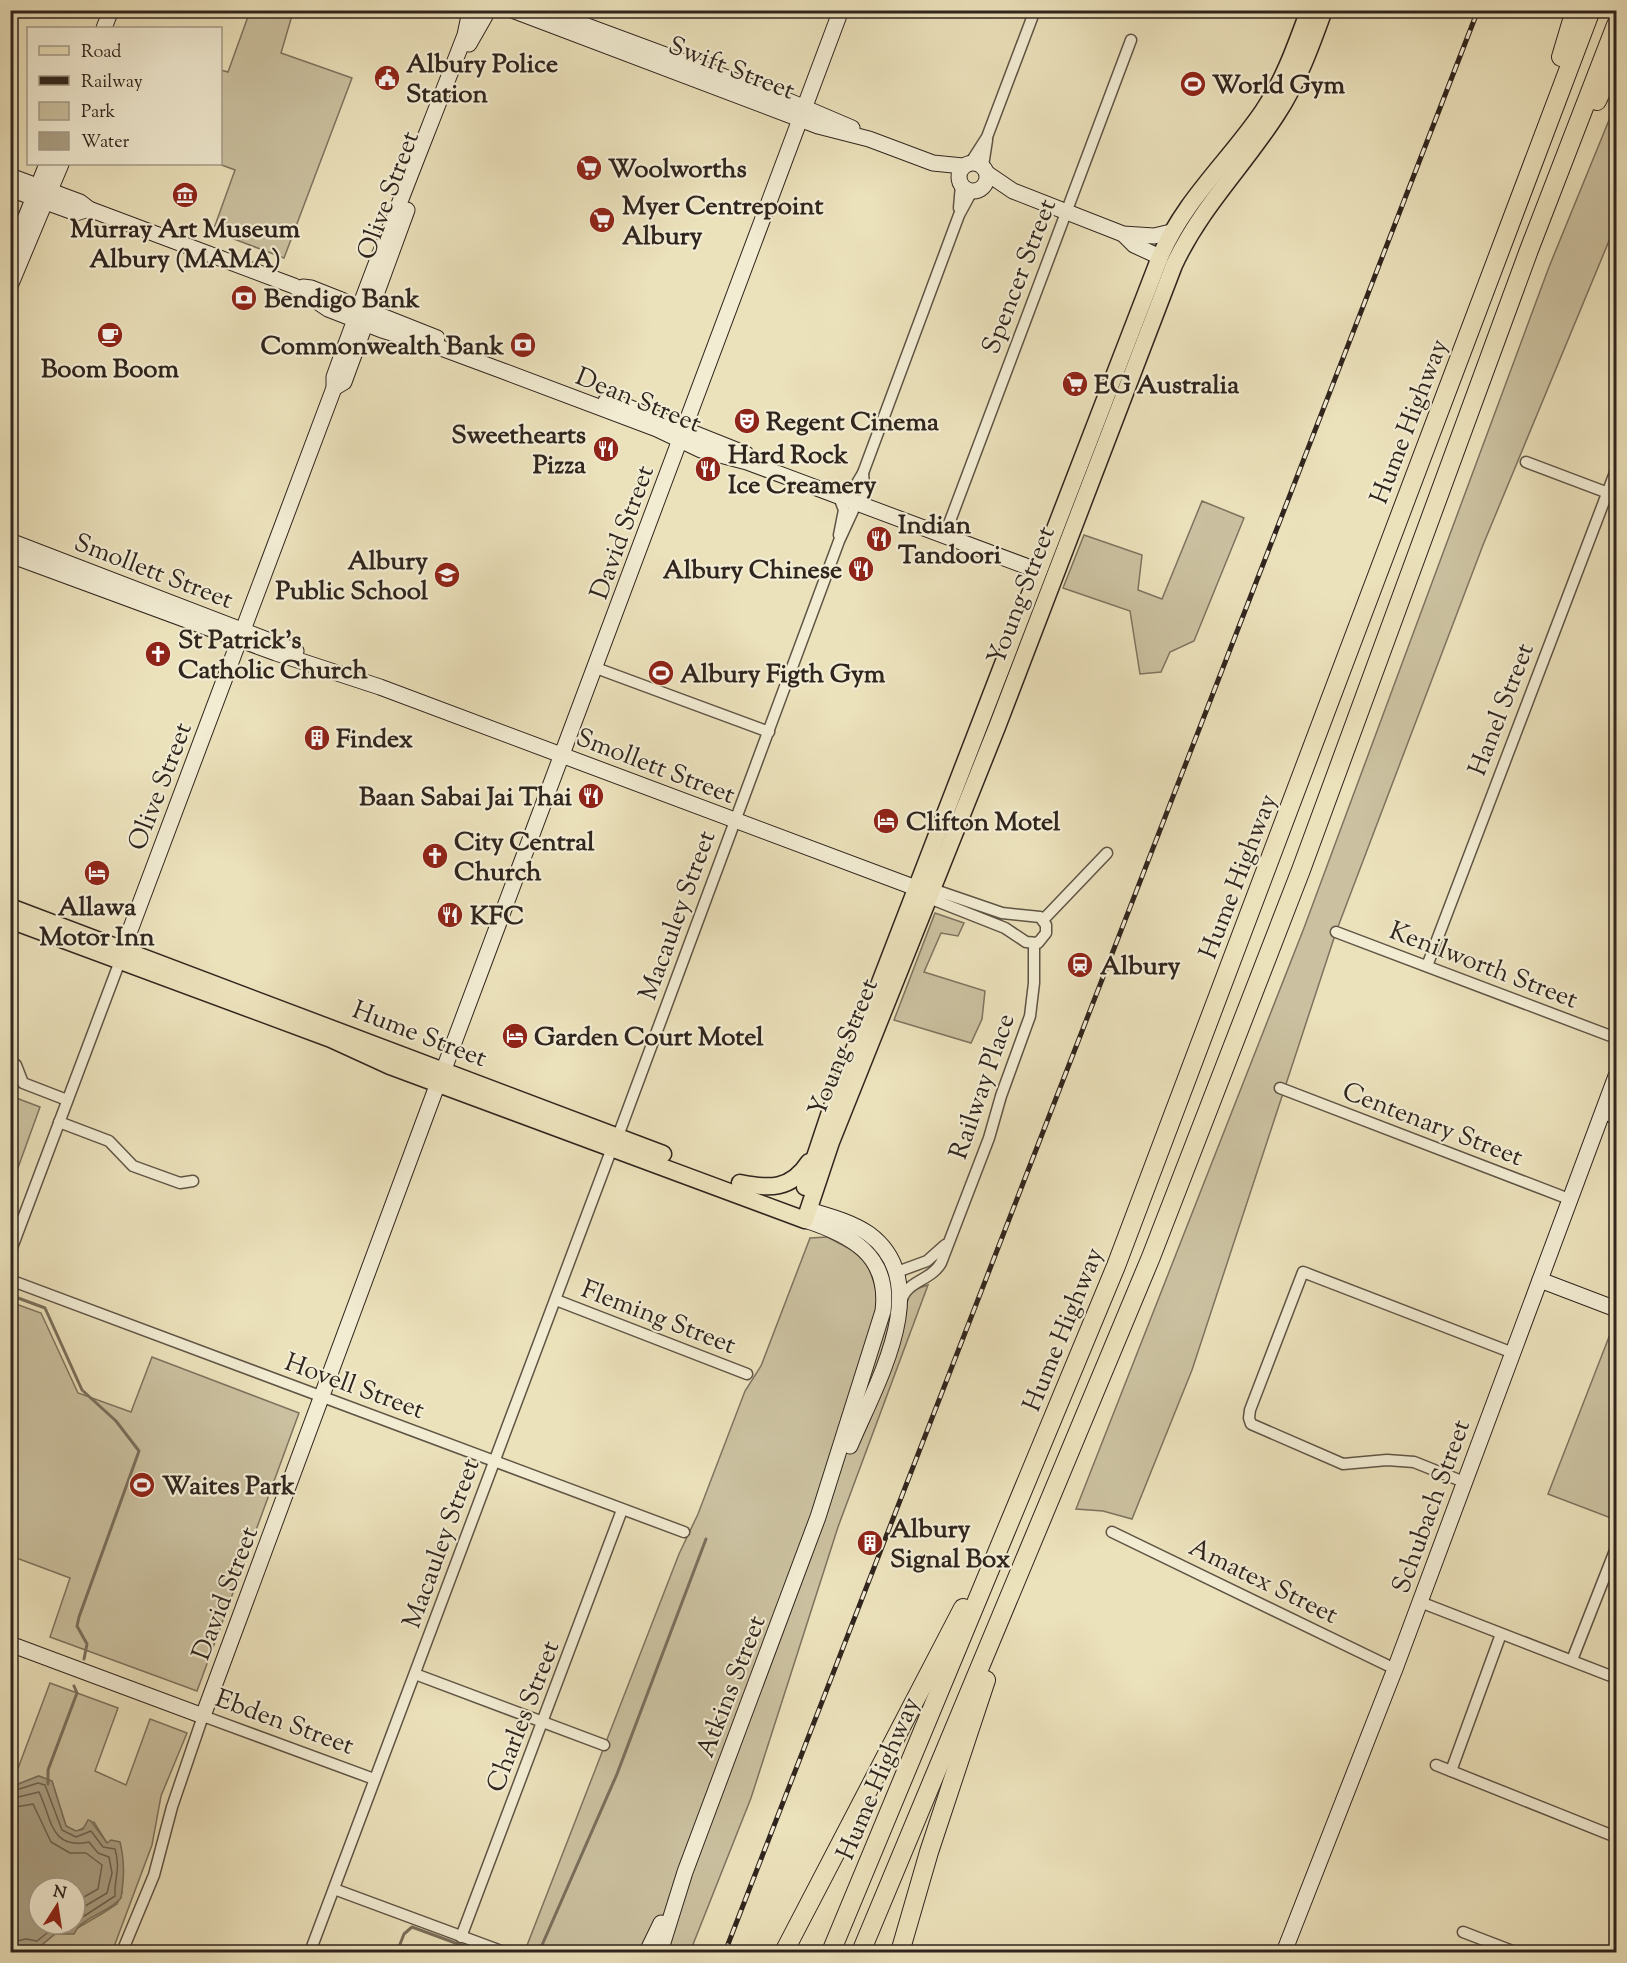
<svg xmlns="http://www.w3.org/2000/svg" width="1627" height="1963" font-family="'Sorts Mill Goudy',serif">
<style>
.green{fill:#cbc1a0;stroke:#7e735f;stroke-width:1.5}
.water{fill:#aba186;stroke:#7a6f5c;stroke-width:1.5;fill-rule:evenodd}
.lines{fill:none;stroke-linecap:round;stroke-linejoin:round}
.shore{stroke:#6e6352;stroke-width:1.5}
.stream{stroke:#7a6f5c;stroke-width:3}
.street-casing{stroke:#5f5445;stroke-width:13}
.secondary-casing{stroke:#30251e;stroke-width:17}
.primary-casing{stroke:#30251e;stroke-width:19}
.highway-casing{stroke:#30251e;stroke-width:20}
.street{stroke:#f2ecd3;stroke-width:10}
.secondary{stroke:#f2ecd3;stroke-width:15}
.primary{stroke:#ebe1bb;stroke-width:16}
.highway{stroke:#ebe1bb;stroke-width:18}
.rail-casing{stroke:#30251e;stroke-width:5}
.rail{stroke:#f2ecd3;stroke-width:3;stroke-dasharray:9;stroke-linecap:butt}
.labels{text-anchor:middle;stroke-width:4.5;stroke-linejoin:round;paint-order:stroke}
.poi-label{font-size:26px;font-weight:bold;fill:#30251e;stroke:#f2ecd3;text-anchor:start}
.street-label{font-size:26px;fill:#30251e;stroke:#f2ecd3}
</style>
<rect width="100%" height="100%" fill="#ebe1bb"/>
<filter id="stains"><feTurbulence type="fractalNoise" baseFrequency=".00333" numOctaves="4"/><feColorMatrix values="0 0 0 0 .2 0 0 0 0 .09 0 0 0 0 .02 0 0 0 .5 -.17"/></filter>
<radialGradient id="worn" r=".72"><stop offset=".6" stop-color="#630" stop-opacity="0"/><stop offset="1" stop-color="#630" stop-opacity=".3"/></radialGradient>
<g class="green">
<path d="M250 11 261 14 263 11 293 12 281 53 352 78 284 258 213 231 235 170 219 164 221 70 228 72Z"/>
<path d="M1616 103V224L1483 545 1336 932 1192 1370 1132 1519 1103 1511 1076 1509 1304 928 1549 267Z"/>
<path d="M1202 501 1244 518 1194 641 1170 652 1161 672 1140 674 1130 611 1063 588 1084 535 1142 555 1138 590 1162 599Z"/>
<path d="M935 913 964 923 958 936 941 933 924 972 985 991 982 1019 971 1043 894 1020Z"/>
<path d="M11 1096 40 1107 11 1187 10 1096Z"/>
<path d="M827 1237C863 1255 872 1261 878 1302L928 1285 838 1527 751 1798 690 1952H543L526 1948 679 1554 698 1514 745 1391 761 1366 810 1238Z"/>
<path d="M13 1303 41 1313 78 1393 131 1412 152 1357 299 1413 197 1691 50 1637 70 1578 11 1556 10 1309Z"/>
<path d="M1614 1324 1616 1325V1520L1548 1494Z"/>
<path d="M50 1683 118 1708 95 1771 126 1785 150 1719 187 1733 161 1796 152 1845 112 1952H17L23 1945 38 1948 55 1934 74 1930 103 1913 117 1904 122 1893 107 1843 94 1822 76 1832 66 1826 52 1781 38 1776 11 1787Z"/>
</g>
<path class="water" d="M39 1776 52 1781 66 1826 76 1831 83 1829 88 1820 91 1821 107 1843 111 1840 120 1842C125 1863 124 1878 121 1898 109 1913 81 1917 74 1934H55L38 1948 23 1945 17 1952H11V1787ZM39 1888H75V1924H39Z"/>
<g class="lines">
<g class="shore">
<path d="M10 1792 38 1783 45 1785 62 1830 76 1837 91 1831 103 1847 115 1849C121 1870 114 1877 115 1896L75 1922"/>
<path d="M10 1799 39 1792C52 1819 50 1850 89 1842L98 1853 109 1857 112 1873 107 1893 75 1912"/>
<path d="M10 1808 33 1804 51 1842 70 1853H86L102 1865 98 1889 75 1902"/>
<path d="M12 1952 17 1941 26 1939 37 1941 52 1929 73 1924"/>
</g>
<g class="stream">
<path d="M10 1295 45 1308 82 1390 116 1421 139 1451 79 1617 77 1626 87 1644 84 1659"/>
<path d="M48 1784V1770L77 1693 74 1686"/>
<path d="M397 1952 404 1934 412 1927 480 1952"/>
<path d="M539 1952 617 1774 706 1539"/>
</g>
<g class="street-casing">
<g id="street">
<path d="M971 162 987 137 1035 10"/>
<path d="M983 166 987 140"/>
<path d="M959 208 961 185"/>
<path d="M1526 462 1616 496"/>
<path d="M863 473 865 499"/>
<path d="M851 493 863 473 959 215 972 191"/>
<path d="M947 529 1131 40"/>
<path d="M839 535 844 510 839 497"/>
<path d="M596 668 769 732"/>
<path d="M929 898 1005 928 1026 942 1038 943 1046 933V925L1040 917 1002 913 932 889"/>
<path d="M1043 920 1107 853"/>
<path d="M1336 932 1616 1038"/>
<path d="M1427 966 1616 470"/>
<path d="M10 1060 16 1065 23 1083 67 1100"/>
<path d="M1280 1088 1569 1199"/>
<path d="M1602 1113 1616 1119"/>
<path d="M59 1122 109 1141 133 1166 180 1183 193 1181"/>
<path d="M618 1136 839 541 856 504"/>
<path d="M10 1253 120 961"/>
<path d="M897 1272 927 1261 945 1245"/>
<path d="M10 1280 684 1532"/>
<path d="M556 1300 747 1374"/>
<path d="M901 1303C905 1280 930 1282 941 1263L989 1138 1001 1096 1030 1016 1034 983V944"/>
<path d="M1464 1482 1414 1462 1387 1460 1343 1464 1251 1424 1249 1418 1250 1410 1303 1272 1513 1353"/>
<path d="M1112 1532 1395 1669"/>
<path d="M1420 1602 1616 1678"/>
<path d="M1572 1660 1616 1548"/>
<path d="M415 1674 604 1745"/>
<path d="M1436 1765 1616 1837"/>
<path d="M1451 1771 1501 1634"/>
<path d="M334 1889 504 1952"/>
<path d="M1463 1932 1515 1952"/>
<path d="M461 1937 622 1510"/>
<path d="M122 1952 154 1875 172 1807 203 1716 374 1779"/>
<path d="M310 1952 612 1148"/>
</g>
</g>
<g class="secondary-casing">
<g id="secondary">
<path d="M512 10 818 126 869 139 933 163 963 166"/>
<path d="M544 10 784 99 852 128"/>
<path d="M104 28 111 10"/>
<path d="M469 44 485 16"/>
<circle cx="973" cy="177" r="14"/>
<path d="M988 174 1013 191 1123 234 1154 236 1171 232"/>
<path d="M10 176 80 202 89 209 294 286 328 309 382 330 441 348 503 371 657 429 701 450 747 462 1039 571"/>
<path d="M10 189 76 213 89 209"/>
<path d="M1123 234 1134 245 1160 257"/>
<path d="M10 257 47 164"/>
<path d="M10 286 61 164"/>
<path d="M303 287 311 288 437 338"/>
<path d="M334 388 344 382 407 210"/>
<path d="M606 401 628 407 746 454"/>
<path d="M10 541 296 651"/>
<path d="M10 555 276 653 380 687 916 888"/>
<path d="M123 949 334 388V377C375 262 421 149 465 35L470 11"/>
<path d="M444 1069 841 10"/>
<path d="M809 1210C829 1216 852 1222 869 1234 937 1284 874 1387 850 1446"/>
<path d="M1540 1280 1616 1309"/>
<path d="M10 1644 203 1716 438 1083"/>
<path d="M647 1952 661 1923"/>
<path d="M660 1952 685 1872 818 1517 883 1311C890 1255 851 1235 805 1220"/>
<path d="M1284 1952 1395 1669 1616 1076"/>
</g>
</g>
<g class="primary-casing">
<g id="primary">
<path d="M10 907 663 1154"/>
<path d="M10 920 331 1039 390 1066 805 1220 831 1142 997 727 1174 265C1201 207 1243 167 1277 114 1298 82 1311 46 1324 10"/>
<path d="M740 1183C769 1189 791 1190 809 1162"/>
<path d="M805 1187 830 1112 1160 257C1184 200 1229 161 1263 111 1284 80 1296 45 1309 10"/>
</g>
</g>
<g class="highway-casing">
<g id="highway">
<path d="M1561 57 1575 10"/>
<path d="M1597 101 1616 59"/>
<path d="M784 1952 963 1608"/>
<path d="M831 1952 1116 1266 1591 10"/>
<path d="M861 1952 1151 1257 1301 870 1529 250 1616 25"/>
<path d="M900 1952 929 1852 986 1680"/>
</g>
</g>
<use href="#street" class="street"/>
<use href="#secondary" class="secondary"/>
<use href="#primary" class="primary"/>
<use href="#highway" class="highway"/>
<g class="rail-casing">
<path id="rail" d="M725 1952 1478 10"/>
</g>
<use href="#rail" class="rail"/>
</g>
<defs>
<g id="civic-disc" transform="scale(1.35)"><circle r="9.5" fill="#8f2418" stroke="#f2ecd3"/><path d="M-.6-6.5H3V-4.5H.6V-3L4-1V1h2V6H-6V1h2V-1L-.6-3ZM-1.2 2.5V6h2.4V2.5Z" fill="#fff"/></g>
<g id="stadium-disc" transform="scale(1.35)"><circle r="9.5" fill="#8f2418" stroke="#f2ecd3"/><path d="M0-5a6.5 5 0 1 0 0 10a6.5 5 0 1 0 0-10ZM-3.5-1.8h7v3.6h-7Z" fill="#fff"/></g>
<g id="supermarket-disc" transform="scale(1.35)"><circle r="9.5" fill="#8f2418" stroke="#f2ecd3"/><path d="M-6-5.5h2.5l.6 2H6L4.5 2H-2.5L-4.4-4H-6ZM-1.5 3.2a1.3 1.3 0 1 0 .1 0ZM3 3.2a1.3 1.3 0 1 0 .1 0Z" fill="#fff"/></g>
<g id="museum-disc" transform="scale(1.35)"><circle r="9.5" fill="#8f2418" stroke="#f2ecd3"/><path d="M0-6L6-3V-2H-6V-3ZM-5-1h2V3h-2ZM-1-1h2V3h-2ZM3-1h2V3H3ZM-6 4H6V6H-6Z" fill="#fff"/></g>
<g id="bank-disc" transform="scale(1.35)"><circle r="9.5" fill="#8f2418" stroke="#f2ecd3"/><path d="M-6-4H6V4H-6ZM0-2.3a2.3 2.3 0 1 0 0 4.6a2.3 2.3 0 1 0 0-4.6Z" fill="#fff"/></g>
<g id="cafe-disc" transform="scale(1.35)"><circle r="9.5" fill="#8f2418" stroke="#f2ecd3"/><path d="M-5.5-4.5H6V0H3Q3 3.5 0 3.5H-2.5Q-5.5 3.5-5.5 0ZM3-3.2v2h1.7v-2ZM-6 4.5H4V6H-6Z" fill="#fff"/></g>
<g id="theatre-disc" transform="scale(1.35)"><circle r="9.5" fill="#8f2418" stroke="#f2ecd3"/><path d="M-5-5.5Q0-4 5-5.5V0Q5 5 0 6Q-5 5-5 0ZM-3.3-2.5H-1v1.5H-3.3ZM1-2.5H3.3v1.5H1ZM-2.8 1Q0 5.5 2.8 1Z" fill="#fff"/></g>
<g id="restaurant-disc" transform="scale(1.35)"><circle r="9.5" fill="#8f2418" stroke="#f2ecd3"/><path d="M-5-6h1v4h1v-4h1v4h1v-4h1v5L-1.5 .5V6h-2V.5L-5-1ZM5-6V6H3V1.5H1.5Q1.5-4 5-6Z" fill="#fff"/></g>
<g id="school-disc" transform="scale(1.35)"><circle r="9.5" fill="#8f2418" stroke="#f2ecd3"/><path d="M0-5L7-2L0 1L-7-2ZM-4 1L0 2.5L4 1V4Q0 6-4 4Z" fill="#fff"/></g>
<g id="church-disc" transform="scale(1.35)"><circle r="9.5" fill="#8f2418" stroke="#f2ecd3"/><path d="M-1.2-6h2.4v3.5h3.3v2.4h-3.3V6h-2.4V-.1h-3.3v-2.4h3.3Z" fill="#fff"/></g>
<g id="building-disc" transform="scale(1.35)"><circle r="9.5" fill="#8f2418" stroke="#f2ecd3"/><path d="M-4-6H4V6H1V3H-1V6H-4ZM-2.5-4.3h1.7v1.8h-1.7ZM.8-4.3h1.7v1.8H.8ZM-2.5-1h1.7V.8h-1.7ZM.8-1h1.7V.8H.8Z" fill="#fff"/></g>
<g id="hotel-disc" transform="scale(1.35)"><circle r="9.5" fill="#8f2418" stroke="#f2ecd3"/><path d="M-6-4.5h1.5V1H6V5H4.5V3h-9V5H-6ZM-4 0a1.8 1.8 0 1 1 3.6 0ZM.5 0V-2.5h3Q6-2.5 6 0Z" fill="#fff"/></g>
<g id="station-disc" transform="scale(1.35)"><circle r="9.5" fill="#8f2418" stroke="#f2ecd3"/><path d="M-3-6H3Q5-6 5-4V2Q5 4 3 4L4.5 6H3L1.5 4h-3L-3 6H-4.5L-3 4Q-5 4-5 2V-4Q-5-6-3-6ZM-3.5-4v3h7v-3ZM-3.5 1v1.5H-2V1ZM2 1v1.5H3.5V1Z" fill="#fff"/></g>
</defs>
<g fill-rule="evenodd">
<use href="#civic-disc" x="387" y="78"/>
<use href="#stadium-disc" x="1193" y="84"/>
<use href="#supermarket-disc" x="589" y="168"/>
<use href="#museum-disc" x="185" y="195"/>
<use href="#supermarket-disc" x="602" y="220"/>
<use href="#bank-disc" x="244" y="298"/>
<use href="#cafe-disc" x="110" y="335"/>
<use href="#bank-disc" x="523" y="345"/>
<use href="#supermarket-disc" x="1075" y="384"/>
<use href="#theatre-disc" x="747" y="421"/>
<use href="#restaurant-disc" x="606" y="449"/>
<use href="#restaurant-disc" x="708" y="469"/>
<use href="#restaurant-disc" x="879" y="539"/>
<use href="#restaurant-disc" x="861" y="569"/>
<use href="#school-disc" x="447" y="575"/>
<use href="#church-disc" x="158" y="654"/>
<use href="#stadium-disc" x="661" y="673"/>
<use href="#building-disc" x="317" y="738"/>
<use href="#restaurant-disc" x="591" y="796"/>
<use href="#hotel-disc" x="886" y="821"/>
<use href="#church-disc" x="435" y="856"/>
<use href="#hotel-disc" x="97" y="873"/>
<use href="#restaurant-disc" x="450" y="915"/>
<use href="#station-disc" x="1080" y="965"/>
<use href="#hotel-disc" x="515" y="1036"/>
<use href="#stadium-disc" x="142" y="1485"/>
<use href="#building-disc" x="870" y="1543"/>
</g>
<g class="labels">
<g class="poi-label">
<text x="406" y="72">Albury Police<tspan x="406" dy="30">Station</tspan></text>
<text x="1212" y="93">World Gym</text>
<text x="608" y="177">Woolworths</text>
<text x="622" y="214">Myer Centrepoint<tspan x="622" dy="30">Albury</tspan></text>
<text x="185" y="237" text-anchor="middle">Murray Art Museum<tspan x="185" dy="30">Albury (MAMA)</tspan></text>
<text x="264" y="307">Bendigo Bank</text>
<text x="504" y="354" text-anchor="end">Commonwealth Bank</text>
<text x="110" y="377" text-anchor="middle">Boom Boom</text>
<text x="1094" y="393">EG Australia</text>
<text x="766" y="430">Regent Cinema</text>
<text x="586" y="443" text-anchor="end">Sweethearts<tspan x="586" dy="30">Pizza</tspan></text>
<text x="728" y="463">Hard Rock<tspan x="728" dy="30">Ice Creamery</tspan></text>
<text x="898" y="533">Indian<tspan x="898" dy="30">Tandoori</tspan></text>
<text x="428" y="569" text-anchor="end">Albury<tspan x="428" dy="30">Public School</tspan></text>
<text x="842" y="578" text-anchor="end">Albury Chinese</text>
<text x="178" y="648">St Patrick's<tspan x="178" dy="30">Catholic Church</tspan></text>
<text x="680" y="682">Albury Figth Gym</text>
<text x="336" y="747">Findex</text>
<text x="572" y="805" text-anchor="end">Baan Sabai Jai Thai</text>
<text x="906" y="830">Clifton Motel</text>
<text x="454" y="850">City Central<tspan x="454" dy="30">Church</tspan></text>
<text x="97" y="915" text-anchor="middle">Allawa<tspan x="97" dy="30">Motor Inn</tspan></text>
<text x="470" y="924">KFC</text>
<text x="1100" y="974">Albury</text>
<text x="534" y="1045">Garden Court Motel</text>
<text x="162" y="1494">Waites Park</text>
<text x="890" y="1537">Albury<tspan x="890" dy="30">Signal Box</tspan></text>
</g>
<g class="street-label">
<text transform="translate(732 67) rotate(21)" y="9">Swift Street</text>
<text transform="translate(387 195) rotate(-70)" y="9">Olive Street</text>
<text transform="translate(1018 276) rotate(-69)" y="9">Spencer Street</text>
<text transform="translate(639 399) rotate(22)" y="9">Dean Street</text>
<text transform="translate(1408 421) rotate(-69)" y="9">Hume Highway</text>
<text transform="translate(621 532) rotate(-70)" y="9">David Street</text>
<text transform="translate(154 570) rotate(21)" y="9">Smollett Street</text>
<text transform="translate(1020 595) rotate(-69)" y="9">Young Street</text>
<text transform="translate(1500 709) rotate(-69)" y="9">Hanel Street</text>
<text transform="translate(656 765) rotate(21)" y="9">Smollett Street</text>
<text transform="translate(159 786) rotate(-69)" y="9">Olive Street</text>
<text transform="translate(1237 876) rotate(-69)" y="9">Hume Highway</text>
<text transform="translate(676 915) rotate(-70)" y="9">Macauley Street</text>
<text transform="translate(1484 964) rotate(21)" y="9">Kenilworth Street</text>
<text transform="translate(420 1033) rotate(21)" y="9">Hume Street</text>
<text transform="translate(842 1047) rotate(-68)" y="9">Young Street</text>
<text transform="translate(981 1086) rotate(-71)" y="9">Railway Place</text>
<text transform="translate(1433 1123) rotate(21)" y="9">Centenary Street</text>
<text transform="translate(659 1316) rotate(21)" y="9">Fleming Street</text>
<text transform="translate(1062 1329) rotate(-68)" y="9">Hume Highway</text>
<text transform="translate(355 1385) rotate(20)" y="9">Hovell Street</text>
<text transform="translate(1430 1506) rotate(-70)" y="9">Schubach Street</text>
<text transform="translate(440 1543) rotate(-70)" y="9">Macauley Street</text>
<text transform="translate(1264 1580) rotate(26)" y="9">Amatex Street</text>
<text transform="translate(224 1593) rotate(-69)" y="9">David Street</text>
<text transform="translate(730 1686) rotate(-69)" y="9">Atkins Street</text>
<text transform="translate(522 1716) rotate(-69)" y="9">Charles Street</text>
<text transform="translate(285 1721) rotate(20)" y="9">Ebden Street</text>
<text transform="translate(877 1778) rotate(-67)" y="9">Hume Highway</text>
</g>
</g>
<rect width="1627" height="1963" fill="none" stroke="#ebe1bb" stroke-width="36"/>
<rect x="12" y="12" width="1603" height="1939" fill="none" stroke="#30251e" stroke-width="3"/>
<rect x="18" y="18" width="1591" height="1927" fill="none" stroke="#30251e" stroke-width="1.5"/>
<rect x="27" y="27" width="195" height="138" fill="#f2ecd3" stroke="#a49c8b" stroke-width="1.5"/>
<rect x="39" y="46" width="30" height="9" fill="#ebe1bb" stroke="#a49c8b" stroke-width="1.5"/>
<text x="81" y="57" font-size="18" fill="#30251e">Road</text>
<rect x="39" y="76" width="30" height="9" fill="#30251e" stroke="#a49c8b" stroke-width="1.5"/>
<text x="81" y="87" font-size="18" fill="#30251e">Railway</text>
<rect x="39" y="102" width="30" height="18" fill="#cbc1a0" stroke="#a49c8b" stroke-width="1.5"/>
<text x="81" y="117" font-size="18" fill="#30251e">Park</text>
<rect x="39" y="132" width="30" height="18" fill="#aba186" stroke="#a49c8b" stroke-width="1.5"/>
<text x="81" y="147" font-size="18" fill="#30251e">Water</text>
<g transform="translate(57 1906) rotate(12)"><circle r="28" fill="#f2ecd3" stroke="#a49c8b" stroke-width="1.5"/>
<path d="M0-4.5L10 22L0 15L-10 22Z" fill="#8f2418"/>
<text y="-9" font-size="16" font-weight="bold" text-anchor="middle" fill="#30251e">N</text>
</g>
<rect width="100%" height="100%" filter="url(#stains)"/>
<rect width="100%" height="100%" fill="url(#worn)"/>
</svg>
